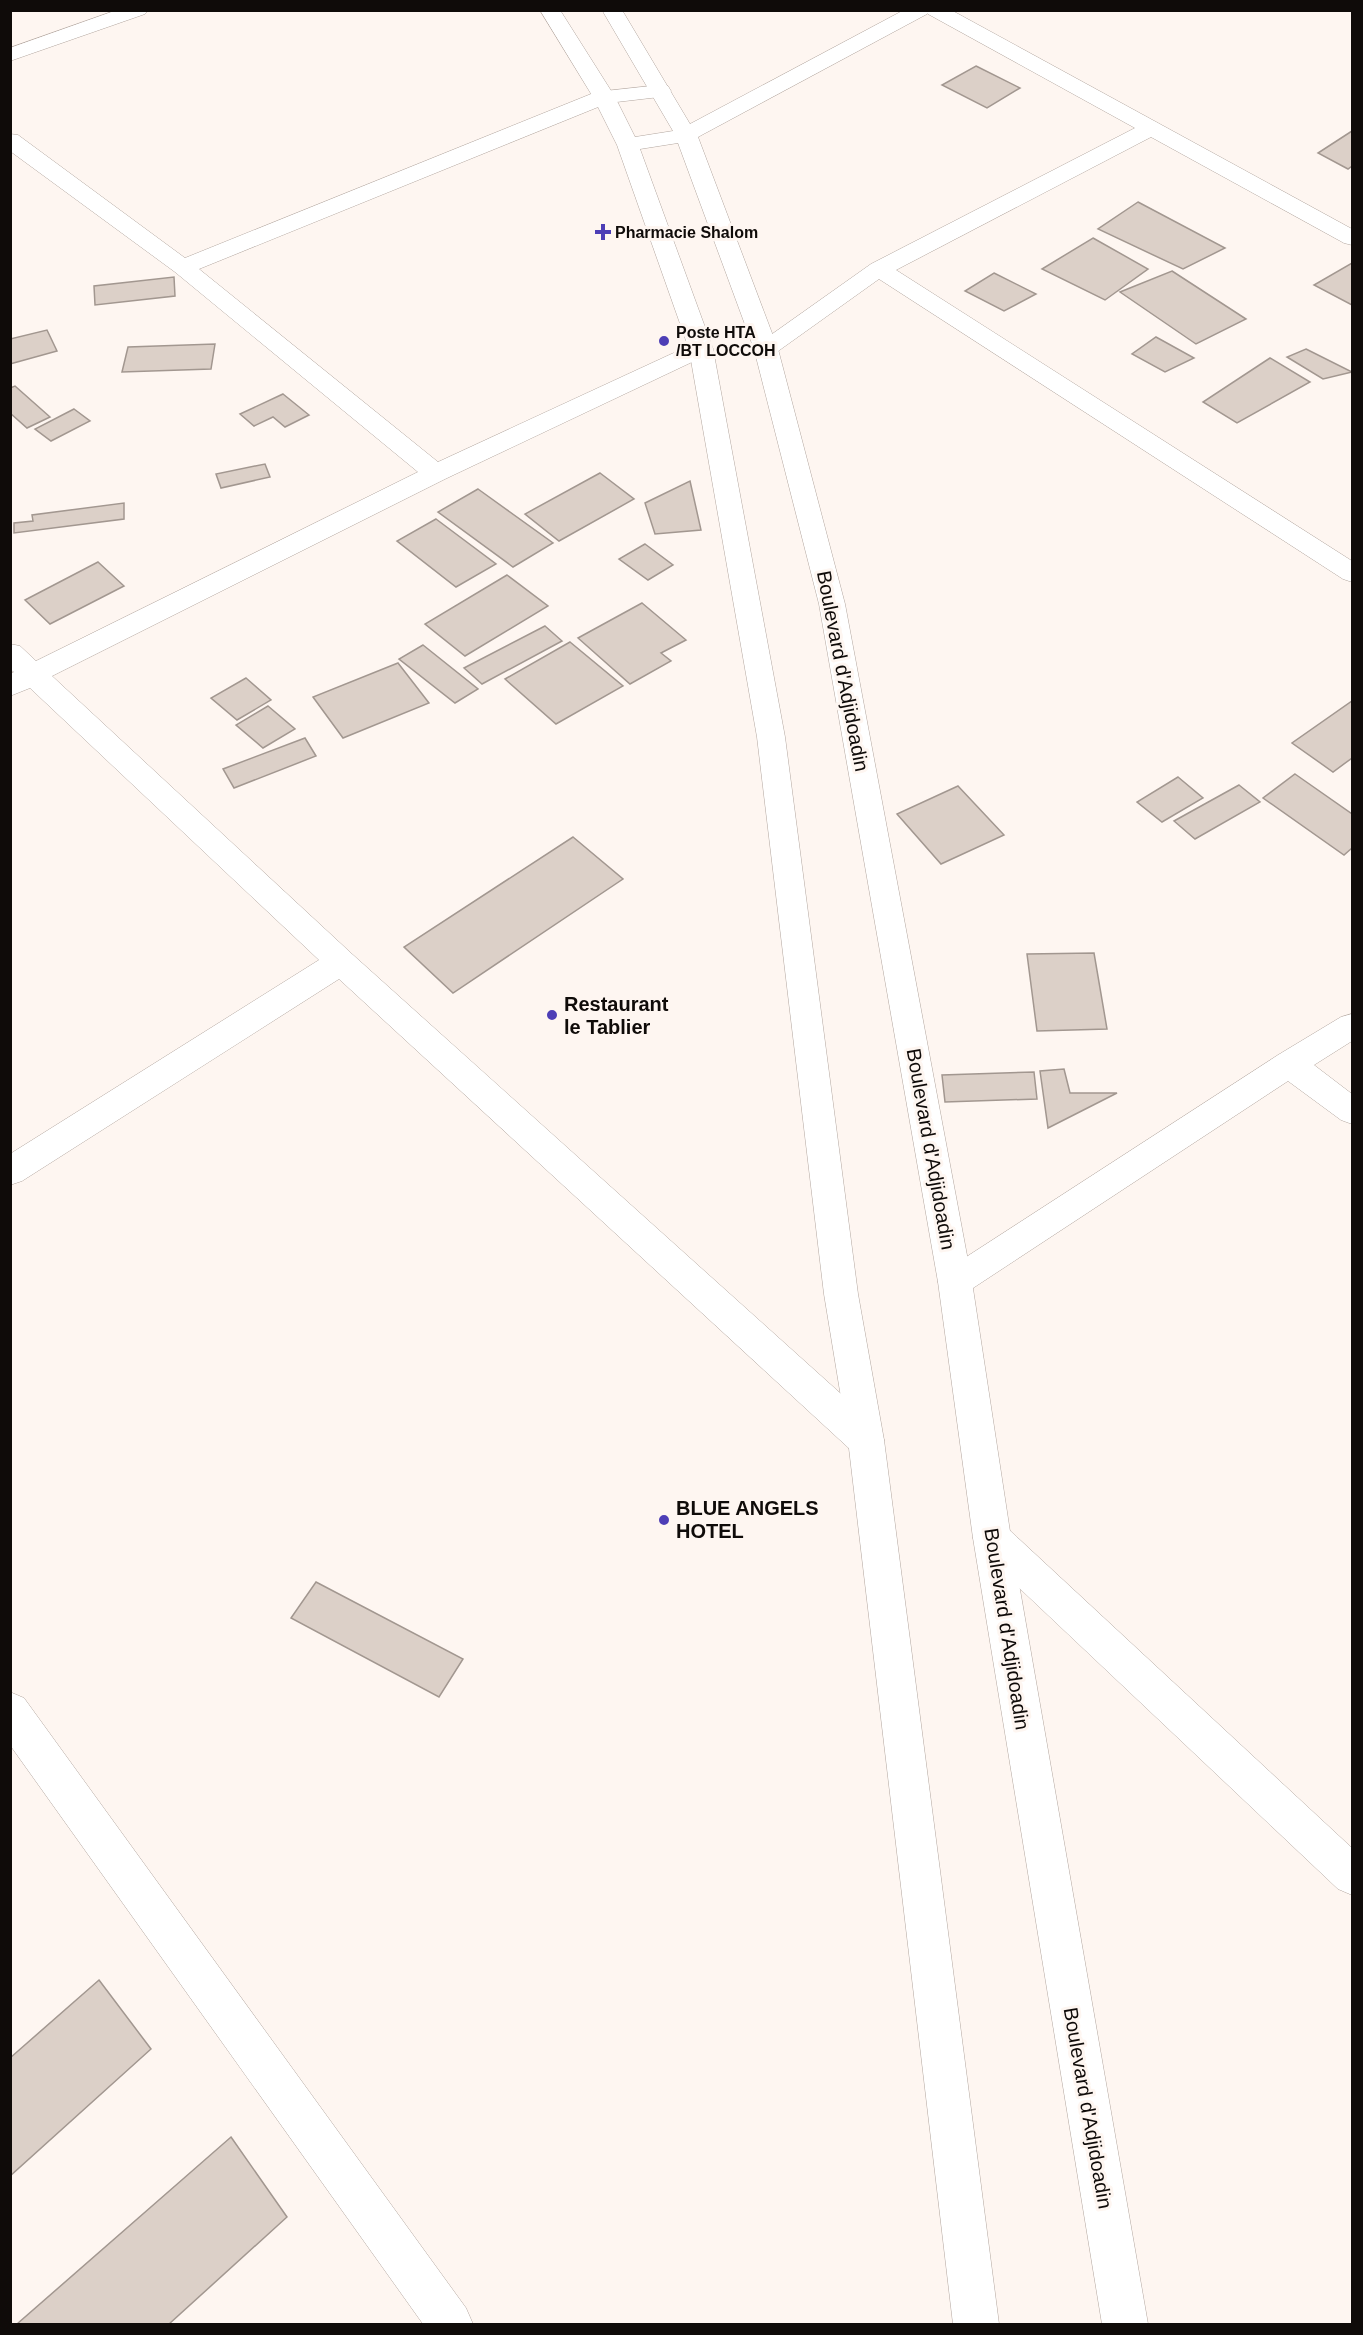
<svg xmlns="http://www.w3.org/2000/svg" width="1363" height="2335" font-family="Arial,sans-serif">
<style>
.building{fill:#dcd0c8;stroke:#a29790;stroke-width:1.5}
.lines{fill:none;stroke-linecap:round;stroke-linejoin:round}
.street-casing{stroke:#b2a69f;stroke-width:1}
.secondary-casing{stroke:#b2a69f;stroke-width:1}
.street{fill:#fff;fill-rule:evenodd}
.secondary{fill:#fff;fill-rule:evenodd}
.poi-dot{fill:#4d3eb6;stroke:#fef6f1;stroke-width:2}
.labels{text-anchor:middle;stroke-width:6;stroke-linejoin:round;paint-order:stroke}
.far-poi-label{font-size:16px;font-weight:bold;fill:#0f0b09;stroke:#fef6f1;text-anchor:start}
.street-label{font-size:20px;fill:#0f0b09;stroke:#fef6f1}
.poi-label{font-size:20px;font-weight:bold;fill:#0f0b09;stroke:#fef6f1;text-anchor:start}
</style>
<rect width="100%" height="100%" fill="#fef6f1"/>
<g class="building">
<path d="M976 66 1020 88 987 108 942 85Z"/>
<path d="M1352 131V166L1348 169 1318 153Z"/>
<path d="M1138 202 1225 248 1183 269 1098 229Z"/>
<path d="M1093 238 1148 269 1105 300 1042 269Z"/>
<path d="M1352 263V305L1314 285Z"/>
<path d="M1172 271 1246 319 1196 344 1120 292Z"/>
<path d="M994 273 1036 294 1004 311 965 291Z"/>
<path d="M174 277 175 296 95 305 94 286Z"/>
<path d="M47 330 57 351 10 364V339Z"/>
<path d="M1156 337 1194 358 1165 372 1132 354Z"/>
<path d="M215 344 211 369 122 372 128 347Z"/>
<path d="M1306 349 1352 372 1323 379 1287 357Z"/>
<path d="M1270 358 1310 382 1237 423 1203 402Z"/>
<path d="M15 386 50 417 27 428 10 413V388Z"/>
<path d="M283 394 309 415 285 427 273 417 254 426 240 414Z"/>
<path d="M74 409 90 421 51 441 35 429Z"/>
<path d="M265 464 270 477 221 488 216 474Z"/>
<path d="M600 473 634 499 559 541 525 514Z"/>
<path d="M690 481 701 530 655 534 645 503Z"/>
<path d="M478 489 553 543 513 567 438 512Z"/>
<path d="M124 503V519L14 533V523L33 521 32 515Z"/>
<path d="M436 519 496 564 456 587 397 541Z"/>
<path d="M645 544 673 565 648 580 619 559Z"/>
<path d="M98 562 124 586 50 624 25 600Z"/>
<path d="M507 575 548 606 465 656 425 624Z"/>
<path d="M642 603 686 640 661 653 671 661 630 684 578 638Z"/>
<path d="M545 626 562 641 482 684 464 668Z"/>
<path d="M570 642 623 686 556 724 505 679Z"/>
<path d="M423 645 478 689 455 703 399 659Z"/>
<path d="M398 663 429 703 343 738 313 697Z"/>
<path d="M246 678 271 700 237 720 211 698Z"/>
<path d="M1352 701V758L1333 772 1292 743Z"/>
<path d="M268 706 295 729 263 748 236 725Z"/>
<path d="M305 738 316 756 234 788 223 769Z"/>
<path d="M1295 774 1352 814V848L1344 855 1263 798Z"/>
<path d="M1178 777 1203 798 1162 822 1137 802Z"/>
<path d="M1239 785 1260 802 1195 839 1174 821Z"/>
<path d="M958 786 1004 835 941 864 897 814Z"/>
<path d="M573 837 623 879 453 993 404 947Z"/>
<path d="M1094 953 1107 1029 1037 1031 1027 954Z"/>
<path d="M1064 1069 1070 1093H1117L1048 1128 1040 1071Z"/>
<path d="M1034 1072 1037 1099 945 1102 942 1075Z"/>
<path d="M316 1582 463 1659 439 1697 291 1618Z"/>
<path d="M99 1980 151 2049 10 2176V2058Z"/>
<path d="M231 2137 287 2217 169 2324H17Z"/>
</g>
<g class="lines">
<g class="street-casing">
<g id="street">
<path d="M117 10H148L145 14 10 61V48Z"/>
<path d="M925 10H951L1352 229V245L1344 243 1151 137 896 270 1352 561V582L1343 579 879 279 774 354 766 356 758 354 754 349 758 344 871 264 1135 128 928 14Z"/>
<path d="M660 85 668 86 671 91 668 96 608 103 199 269 438 462 693 344 701 342 709 344 713 349 709 354 445 479 52 676 352 954 879 1428 884 1440 879 1452 866 1456 853 1452 339 979 22 1181 10 1185V1154L319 960 30 688 10 696V674L14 672 10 669V644L20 646 36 661 418 472 175 272 10 151V134L18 135 185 258 596 92Z"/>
<path d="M1352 1014V1041L1314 1065 1352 1094V1124L1341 1120 1288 1081 967 1292 955 1297 943 1292 938 1282 943 1272 1278 1055 1341 1017Z"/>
<path d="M992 1521 1005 1526 1352 1848V1895L1338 1889 979 1550 973 1538 979 1526Z"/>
<path d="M10 1692 24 1698 466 2308 473 2324H423L10 1745Z"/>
</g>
</g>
<g class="secondary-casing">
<path id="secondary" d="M540 10H560L615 97 635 137 673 131 602 10H622L690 124 904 10H930L927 14 698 137 778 349 845 604 972 1282 1011 1538 1148 2324H1102L973 1538 938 1282 819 604 754 349 678 143 640 149 713 349 785 737 858 1294 884 1440 999 2324H953L848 1440 824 1294 757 737 689 349 617 145 593 97Z"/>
</g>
<use href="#street" class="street"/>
<use href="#secondary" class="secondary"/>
</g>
<g class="poi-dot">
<path d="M600 223h6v6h6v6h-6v6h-6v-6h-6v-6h6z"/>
<circle cx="664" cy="341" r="6"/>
<circle cx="552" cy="1015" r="6"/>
<circle cx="664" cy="1520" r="6"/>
</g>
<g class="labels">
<g class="far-poi-label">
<text x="615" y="238">Pharmacie Shalom</text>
<text x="676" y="338">Poste HTA<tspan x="676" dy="18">/BT LOCCOH</tspan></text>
</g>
<g class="street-label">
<text transform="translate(843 671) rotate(79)" y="7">Boulevard d'Adjidoadin</text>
<text transform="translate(931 1149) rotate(80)" y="7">Boulevard d'Adjidoadin</text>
<text transform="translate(1007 1629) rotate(81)" y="7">Boulevard d'Adjidoadin</text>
<text transform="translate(1088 2108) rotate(80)" y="7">Boulevard d'Adjidoadin</text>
</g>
<g class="poi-label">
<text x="564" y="1011">Restaurant<tspan x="564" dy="23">le Tablier</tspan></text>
<text x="676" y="1515">BLUE ANGELS<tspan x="676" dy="23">HOTEL</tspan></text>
</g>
</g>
<rect width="1363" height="2335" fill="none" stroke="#0f0b09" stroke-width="24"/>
</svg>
